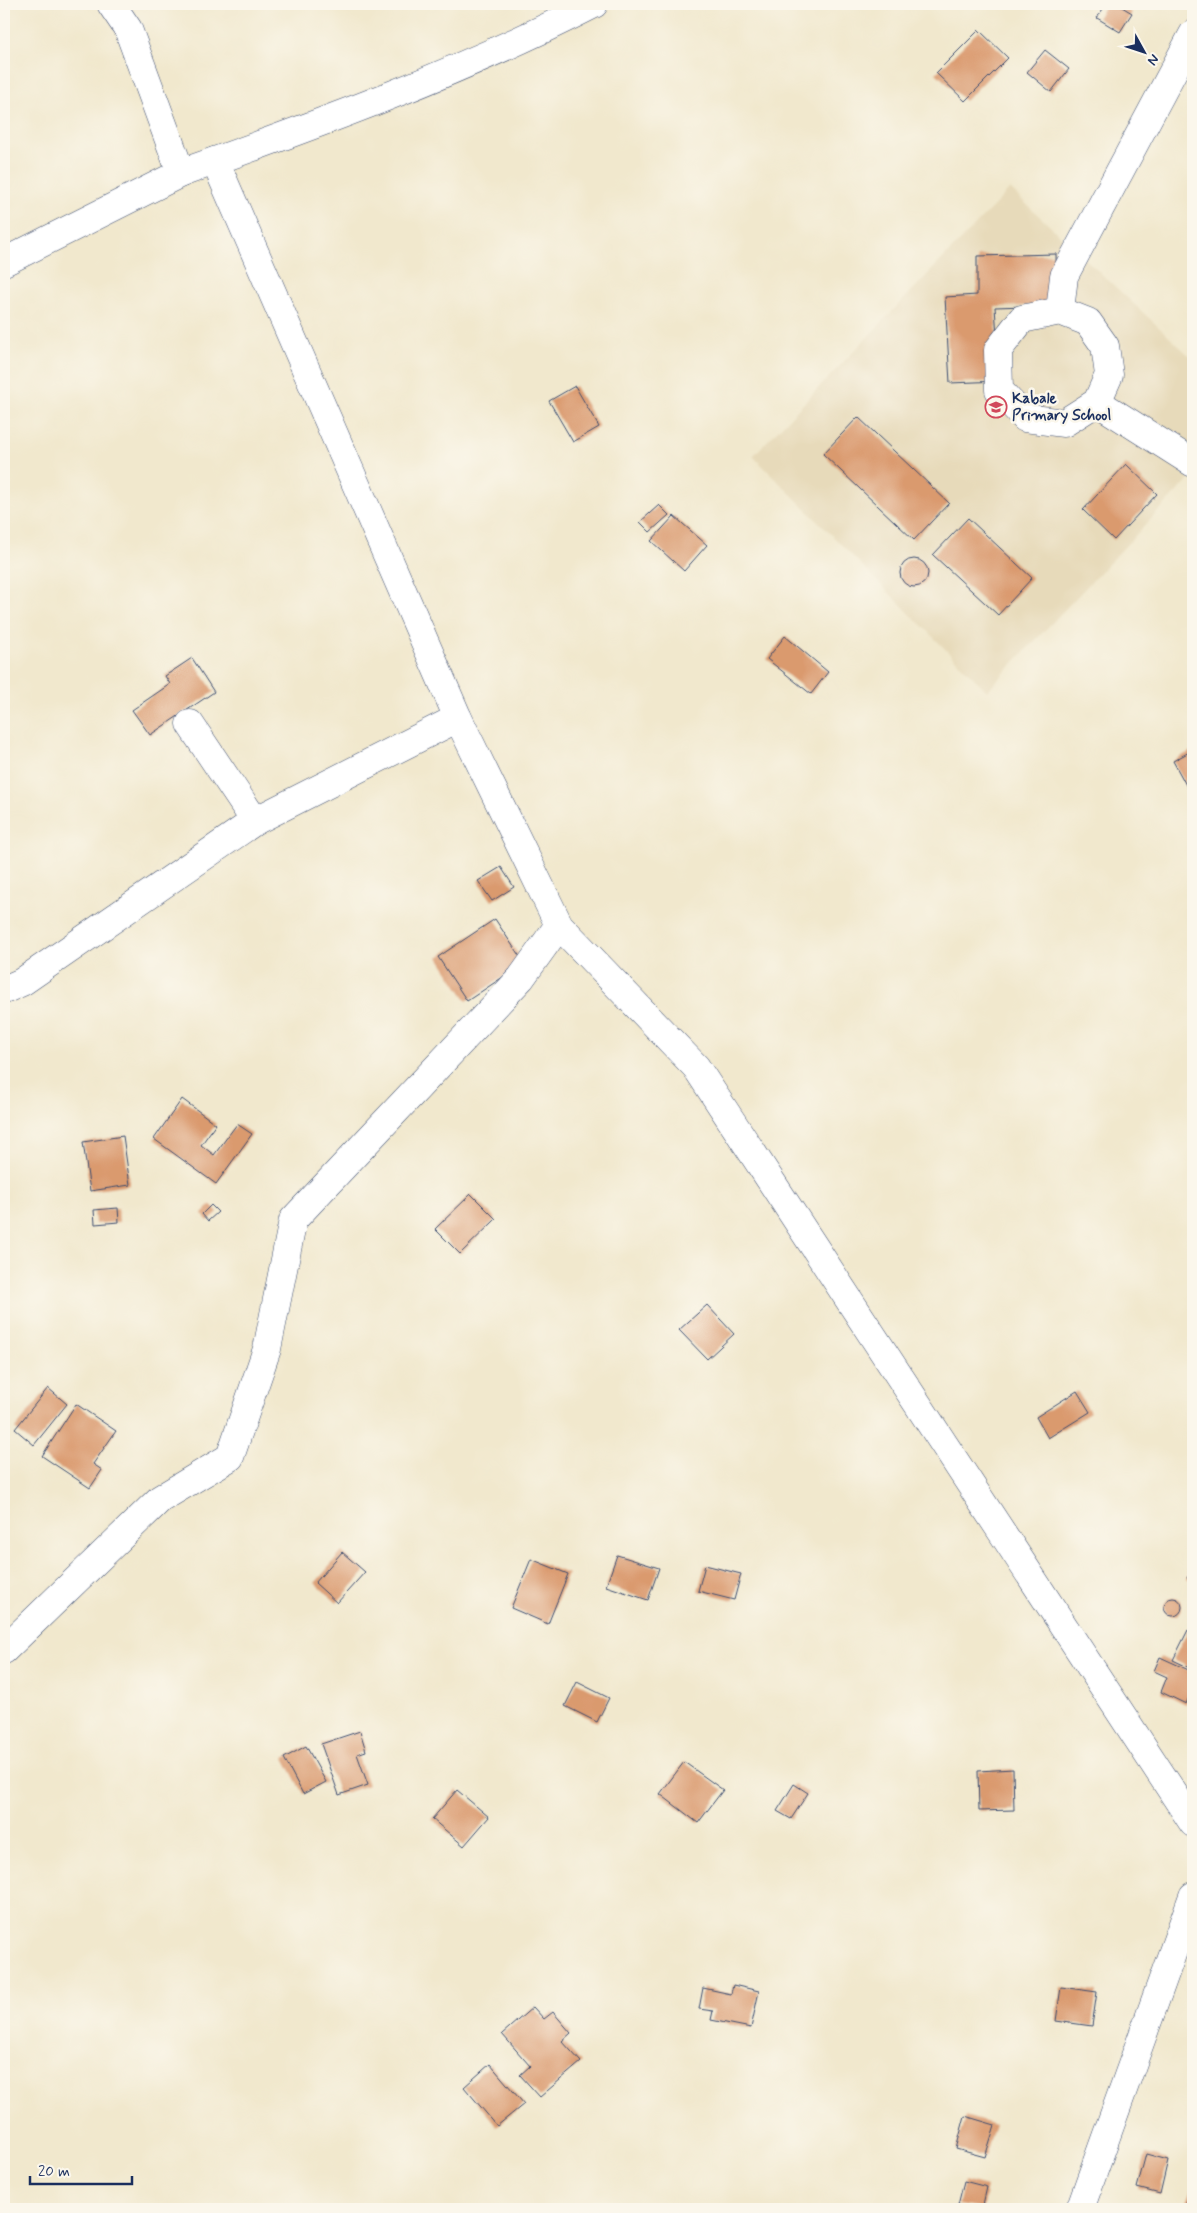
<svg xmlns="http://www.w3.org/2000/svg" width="1197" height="2213" font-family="Mynerve,sans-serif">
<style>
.built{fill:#e7daba}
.building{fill:#da9a6e}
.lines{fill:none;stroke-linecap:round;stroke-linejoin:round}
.minor-casing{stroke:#3b4b6f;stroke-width:29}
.minor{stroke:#fff;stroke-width:28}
.labels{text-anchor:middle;stroke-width:5;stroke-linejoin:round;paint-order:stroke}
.poi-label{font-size:15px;font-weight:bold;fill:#1b2f5e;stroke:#fbf7ec;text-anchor:start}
</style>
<rect width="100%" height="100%" fill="#fbf7ec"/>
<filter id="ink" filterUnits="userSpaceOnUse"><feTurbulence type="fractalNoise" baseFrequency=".02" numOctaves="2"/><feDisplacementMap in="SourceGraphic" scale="10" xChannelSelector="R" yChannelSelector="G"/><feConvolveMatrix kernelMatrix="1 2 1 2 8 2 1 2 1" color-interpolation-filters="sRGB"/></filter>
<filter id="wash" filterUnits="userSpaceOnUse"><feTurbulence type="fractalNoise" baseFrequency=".0096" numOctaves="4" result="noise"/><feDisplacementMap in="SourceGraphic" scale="20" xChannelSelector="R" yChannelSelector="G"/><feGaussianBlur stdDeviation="1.12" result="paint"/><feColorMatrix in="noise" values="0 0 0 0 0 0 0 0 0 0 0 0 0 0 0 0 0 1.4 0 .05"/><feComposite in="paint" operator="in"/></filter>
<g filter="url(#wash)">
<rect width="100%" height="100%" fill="#f1e8cd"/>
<path class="built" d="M1010 189 1193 359V475L987 691 753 456Z"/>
<g id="blocks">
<g class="building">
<path d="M1106 4H1117L1132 13 1120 32 1097 18Z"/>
<path d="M979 30 1008 58 965 101 936 73Z"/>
<path d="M1045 50 1069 69 1051 92 1027 72Z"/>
<path d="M1056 254 1057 305 995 307 1000 381 950 383 945 297 977 295V256Z"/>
<path d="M575 386 599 427 573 442 549 401Z"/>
<path d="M858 417 949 503 914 540 823 454Z"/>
<path d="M1126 464 1157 494 1114 540 1083 510Z"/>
<path d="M659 505 669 515 650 532 640 522Z"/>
<path d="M674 516 707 545 684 571 651 541Z"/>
<path d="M968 518 1032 578 998 615 933 555Z"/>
<circle cx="914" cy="573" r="14"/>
<path d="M785 636 828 672 811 694 767 659Z"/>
<path d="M192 658 214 692 150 735 132 710 170 684 165 676Z"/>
<path d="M1193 750V798L1173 761Z"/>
<path d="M501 867 514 887 492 901 478 881Z"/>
<path d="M495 919 524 963 467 1001 438 957Z"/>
<path d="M182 1099 216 1124 201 1145 214 1155 237 1124 252 1134 216 1184 154 1139Z"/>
<path d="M123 1136 130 1185 90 1191 83 1142Z"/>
<path d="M471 1194 496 1219 460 1254 435 1229Z"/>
<path d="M211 1205 218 1212 208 1221 202 1214Z"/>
<path d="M118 1208 119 1222 95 1224 94 1210Z"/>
<path d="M707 1305 734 1334 707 1359 679 1330Z"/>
<path d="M48 1388 67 1404 34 1445 15 1429Z"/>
<path d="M1077 1391 1090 1412 1048 1438 1036 1417Z"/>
<path d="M76 1404 116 1431 93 1464 102 1470 90 1488 42 1456Z"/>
<path d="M342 1552 365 1572 337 1603 315 1583Z"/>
<path d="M617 1555 659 1568 648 1600 606 1586Z"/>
<path d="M531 1559 568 1574 548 1624 511 1608Z"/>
<path d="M705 1565 741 1574 734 1600 698 1591Z"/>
<path d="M1193 1569V1582L1187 1578Z"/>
<circle cx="1173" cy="1607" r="9"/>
<path d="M1188 1630 1193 1633 1192 1669 1173 1660Z"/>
<path d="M1160 1657 1193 1672V1688L1186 1704 1161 1692 1167 1677 1154 1671Z"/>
<path d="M577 1682 609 1698 597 1722 565 1706Z"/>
<path d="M360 1731 366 1751 357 1754 368 1785 339 1795 321 1744Z"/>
<path d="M306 1746 326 1782 303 1794 284 1758Z"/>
<path d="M684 1762 723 1790 698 1823 660 1794Z"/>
<path d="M1013 1769 1014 1810 979 1811 978 1771Z"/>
<path d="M794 1784 808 1793 791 1819 777 1811Z"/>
<path d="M457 1790 489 1817 464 1846 432 1819Z"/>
<path d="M733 1985 759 1991 751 2028 711 2020 713 2011 699 2009 703 1988 731 1994Z"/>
<path d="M1061 1987 1097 1992 1092 2026 1056 2021Z"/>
<path d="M533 2007 544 2019 553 2012 571 2033 562 2041 581 2062 540 2097 520 2075 530 2066 502 2034Z"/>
<path d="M490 2064 524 2104 497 2126 464 2087Z"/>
<path d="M965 2116 995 2125 985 2157 956 2149Z"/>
<path d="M1146 2154 1168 2160 1160 2194 1137 2188Z"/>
<path d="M964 2181 987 2187 982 2209 958 2205Z"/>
<path d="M1193 2187V2209H1184Z"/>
</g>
</g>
</g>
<g filter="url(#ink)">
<use href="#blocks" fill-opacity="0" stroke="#3b4b6f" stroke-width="1"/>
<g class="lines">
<g class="minor-casing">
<g id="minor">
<path d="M111 4 128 29 181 173C322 123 461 72 594 4"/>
<path d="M215 161 458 718 559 925 696 1067 1193 1823"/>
<path d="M4 262 181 173"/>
<path d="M1060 311 1088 322 1105 346 1109 375 1097 402 1064 423 1025 418 999 390 998 350 1022 319Z"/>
<path d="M1060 311 1064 276 1193 34"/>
<path d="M1097 402 1193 463"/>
<path d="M190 724 255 821"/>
<path d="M4 990 22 982 255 821 458 718"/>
<path d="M4 1650 160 1499 230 1457 267 1349 293 1220 521 978 559 925"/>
<path d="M1080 2209 1193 1896"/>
</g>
</g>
<use href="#minor" class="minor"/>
</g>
</g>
<defs>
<g id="school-ring" transform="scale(1.125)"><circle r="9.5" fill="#fbf7ec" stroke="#d1495b" stroke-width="1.5"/><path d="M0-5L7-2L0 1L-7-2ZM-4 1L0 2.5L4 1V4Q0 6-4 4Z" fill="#d1495b"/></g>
</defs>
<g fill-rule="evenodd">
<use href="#school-ring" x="996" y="407"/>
</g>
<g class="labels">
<g class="poi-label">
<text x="1012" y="403">Kabale<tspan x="1012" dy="17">Primary School</tspan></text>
</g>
</g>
<rect width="1197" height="2213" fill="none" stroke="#fbf7ec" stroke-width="20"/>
<g transform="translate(1144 52) rotate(130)" stroke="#fbf7ec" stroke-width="4" paint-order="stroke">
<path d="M0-4L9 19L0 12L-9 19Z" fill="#1b2f5e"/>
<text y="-8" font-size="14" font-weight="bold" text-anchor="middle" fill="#1b2f5e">N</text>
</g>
<path d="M30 2176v8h102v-8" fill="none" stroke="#1b2f5e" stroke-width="2.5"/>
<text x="38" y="2176" font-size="15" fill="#1b2f5e" stroke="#fbf7ec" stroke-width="4" paint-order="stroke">20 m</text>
</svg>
